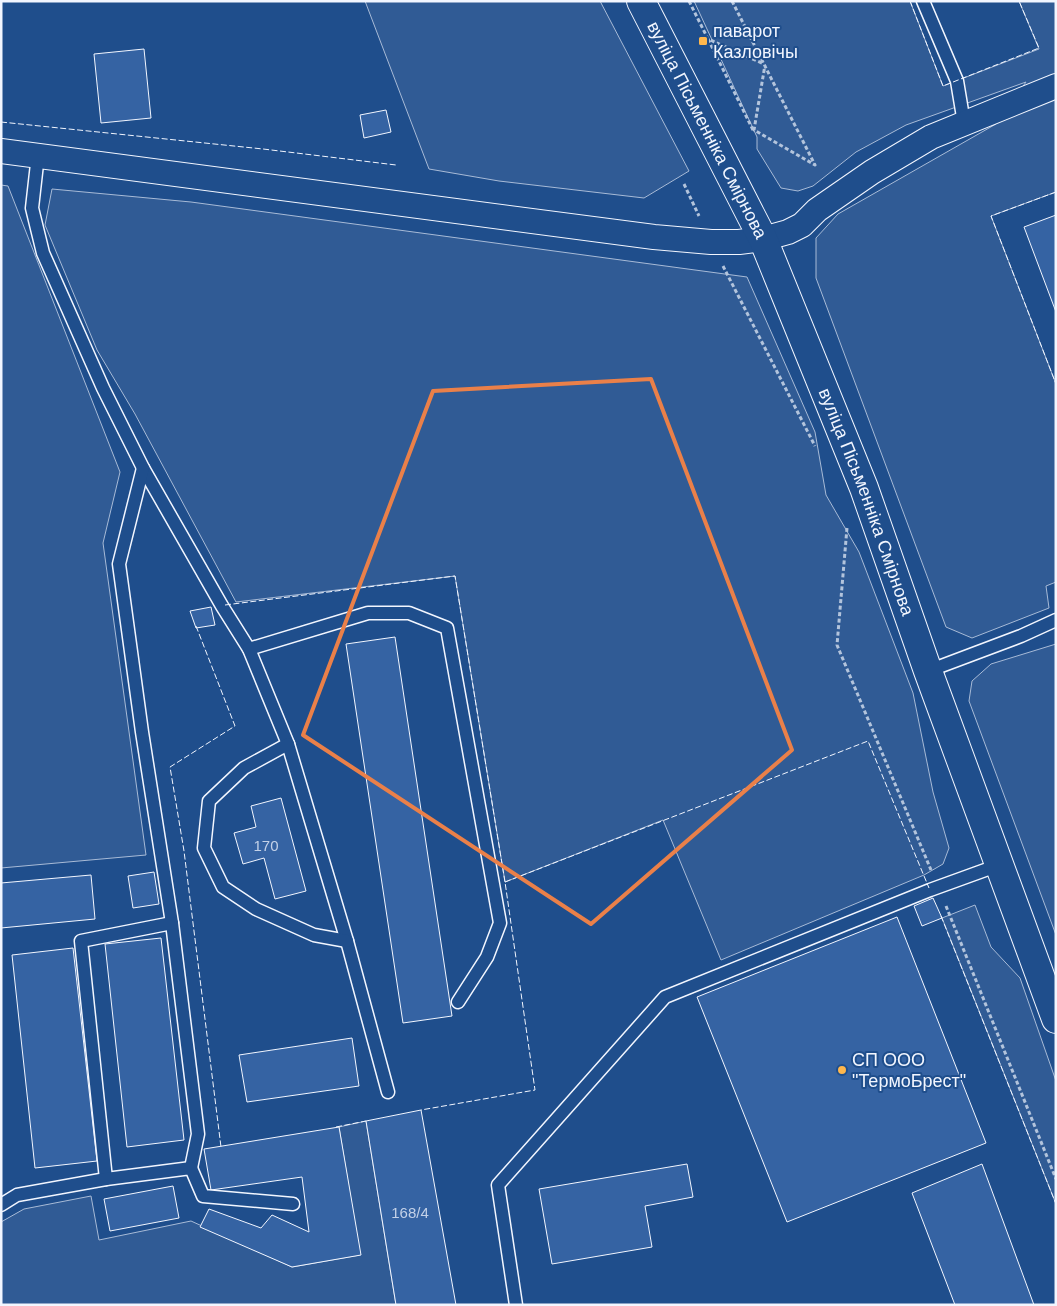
<svg xmlns="http://www.w3.org/2000/svg" width="1057" height="1306" font-family="Arial,sans-serif">
<style>
.built{fill:#305b95;stroke:#a8bbd7}
.building{fill:#3563a3;stroke:#f2f6ff}
.lines{fill:none;stroke-linecap:round;stroke-linejoin:round}
.service-casing{stroke:#f2f6ff;stroke-width:15}
.minor-casing{stroke:#f2f6ff;stroke-width:26}
.secondary-casing{stroke:#f2f6ff;stroke-width:30}
.path{stroke:#b3c4dc;stroke-width:3;stroke-dasharray:4 2.5;stroke-linecap:butt}
.service{stroke:#1f4e8c;stroke-width:12}
.minor{stroke:#1f4e8c;stroke-width:24}
.secondary{stroke:#1f4e8c;stroke-width:28}
.fence{stroke:#f2f6ff;stroke-width:1;stroke-dasharray:6 2.5;stroke-linecap:butt}
.marked{fill:none;stroke:#ea8049;stroke-width:4;stroke-linejoin:round}
.poi-dot{fill:#ffb74d;stroke:#1f4e8c;stroke-width:2}
.labels{text-anchor:middle;stroke-width:4;stroke-linejoin:round;paint-order:stroke}
.number-label{font-size:15px;fill:#c3d1e8}
.poi-label{font-size:18px;fill:#f2f6ff;stroke:#1f4e8c;text-anchor:start}
.street-label{font-size:18px;fill:#f2f6ff;stroke:#1f4e8c}
</style>
<rect width="100%" height="100%" fill="#1f4e8c"/>
<g class="built">
<path d="M365 1H600L689 171 644 198 499 181 429 169Z"/>
<path d="M694 1H910L943 86 1039 49 1019 1H1056V192L991 216 1056 384V582L1046 586 1049 608 972 638 946 627 816 278V238L838 214 996 124 1026 82 906 125 856 152 813 186 798 191 781 188 757 149V137Z"/>
<path d="M1 185 8 186 120 472 103 543 146 855 1 868Z"/>
<path d="M52 189 191 202 747 277 815 432 826 495 859 552 913 693 933 792 949 848 943 864 924 875 721 960 663 820 505 882 455 576 236 602 135 414 97 350 45 225Z"/>
<path d="M1056 644V935L969 701 972 681 991 664Z"/>
<path d="M975 905 991 947 1020 978 1056 1081V1204L942 918Z"/>
<path d="M366 1121 396 1305H1V1222L24 1209 91 1196 99 1240 191 1221 292 1267 360 1255 339 1127Z"/>
</g>
<g class="building">
<path d="M144 49 151 118 101 123 94 54Z"/>
<path d="M386 110 391 132 364 138 360 115Z"/>
<path d="M1056 215V312L1024 227Z"/>
<path d="M211 607 215 625 196 628 190 611Z"/>
<path d="M395 637 452 1016 403 1023 346 644Z"/>
<path d="M281 798 306 891 275 899 264 858 243 864 234 833 256 827 251 806Z"/>
<path d="M154 872 159 904 133 908 128 876Z"/>
<path d="M91 875 95 919 1 928V883Z"/>
<path d="M933 898 942 918 922 926 914 906Z"/>
<path d="M897 917 986 1143 787 1222 697 997Z"/>
<path d="M161 938 184 1140 127 1147 105 944Z"/>
<path d="M73 948 97 1161 35 1168 12 955Z"/>
<path d="M352 1038 359 1086 247 1102 239 1055Z"/>
<path d="M421 1110 456 1305H396L366 1121Z"/>
<path d="M339 1127 361 1255 292 1267 200 1227 209 1209 261 1228 272 1215 309 1232 302 1177 211 1190 204 1149Z"/>
<path d="M687 1164 693 1197 645 1206 652 1247 552 1264 539 1189Z"/>
<path d="M982 1164 1034 1305H955L912 1193Z"/>
<path d="M173 1186 179 1218 110 1231 104 1199Z"/>
</g>
<g class="lines">
<g class="service-casing">
<g id="service">
<path d="M923 1 957 81 964 123"/>
<path d="M38 155 32 208 43 253 103 388 143 468 222 606 249 649 288 744 347 941 388 1092"/>
<path d="M143 468 119 564 142 732 172 923 198 1134 191 1168"/>
<path d="M249 649 368 613H409L447 628 500 923 487 957 458 1002"/>
<path d="M928 671 1021 636 1056 620"/>
<path d="M288 744 244 768 209 801 204 848 223 887 256 909 314 935 347 941"/>
<path d="M106 1179 81 941 172 923"/>
<path d="M1 1205 17 1195 106 1179 191 1168 203 1196 293 1204"/>
<path d="M516 1305 498 1185 665 997 930 890 999 865"/>
</g>
</g>
<g class="minor-casing">
<path id="minor" d="M1 151 654 237 711 242H739L763 239 788 232 802 225 817 210 872 172 931 137 1056 86"/>
</g>
<g class="secondary-casing">
<g id="secondary">
<path id="s1" d="M641 1 763 239 864 488 928 671 1056 1019"/>
</g>
</g>
<g class="path">
<path d="M689 1 708 39 764 64"/>
<path d="M732 1 815 165 754 130 765 65"/>
<path d="M708 39 753 130"/>
<path d="M684 184 699 216"/>
<path d="M723 266 815 446"/>
<path d="M847 528 837 645 931 870"/>
<path d="M946 906 1056 1179"/>
</g>
<use href="#service" class="service"/>
<use href="#minor" class="minor"/>
<use href="#secondary" class="secondary"/>
<g class="fence">
<path d="M910 1 943 86 1039 48 1019 1"/>
<path d="M1 122 263 149 396 165"/>
<path d="M1056 192 991 216 1056 384"/>
<path d="M225 605 455 576 505 882 535 1090 421 1110"/>
<path d="M196 626 235 726 170 767 184 851 221 1147H222"/>
<path d="M505 882 868 741 929 888"/>
<path d="M941 916 1056 1204"/>
<path d="M336 1127 366 1121"/>
</g>
</g>
<path class="marked" d="M651 379 792 750 591 924 303 735 433 391Z"/>
<g class="poi-dot">
<rect x="698" y="36" width="10" height="10" rx="2.5"/>
<circle cx="842" cy="1070" r="5"/>
</g>
<g class="labels">
<g class="number-label">
<text x="266" y="851">170</text>
<text x="410" y="1218">168/4</text>
</g>
<g class="poi-label">
<text x="713" y="37">паварот<tspan x="713" dy="21">Казловічы</tspan></text>
<text x="852" y="1066">СП ООО<tspan x="852" dy="21">"ТермоБрест"</tspan></text>
</g>
<g class="street-label">
<text dy="6" stroke="none"><textPath href="#s1" startOffset="145">вуліца Пісьменніка Смірнова</textPath></text>
<text dy="6" stroke="none"><textPath href="#s1" startOffset="550">вуліца Пісьменніка Смірнова</textPath></text>
</g>
</g>
<rect width="1057" height="1306" fill="none" stroke="#f2f6ff" stroke-width="5"/>
</svg>
